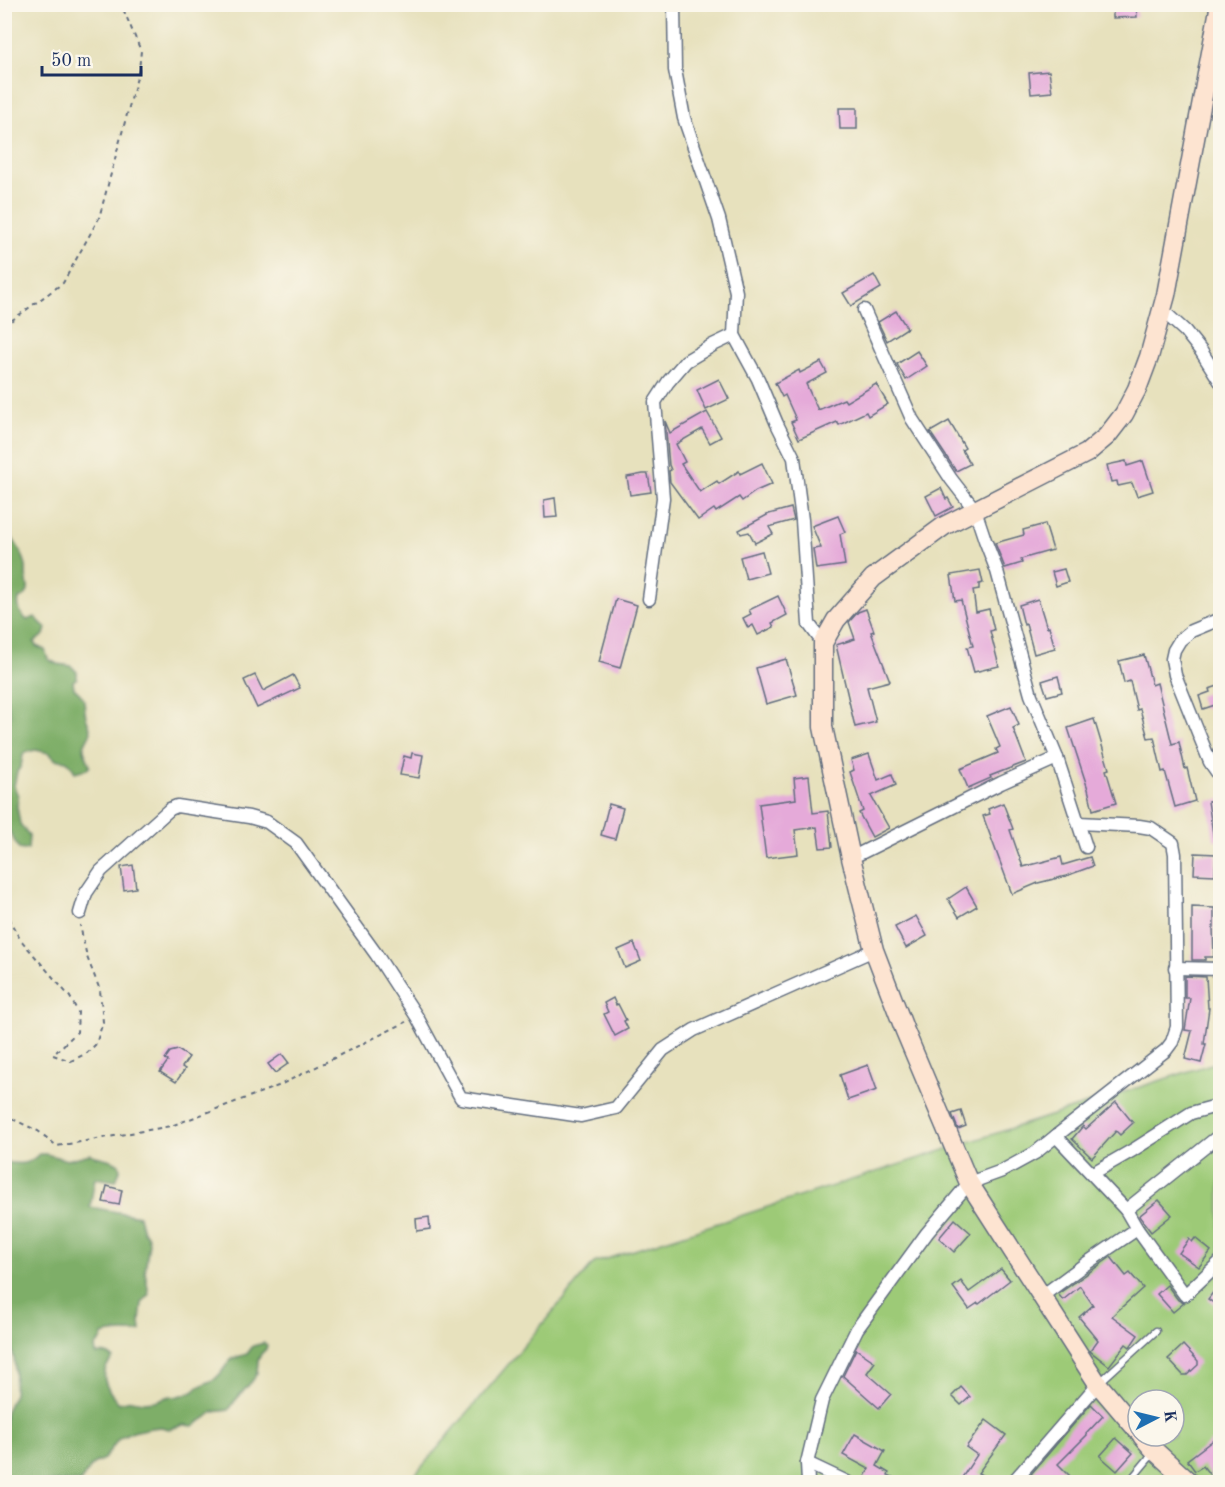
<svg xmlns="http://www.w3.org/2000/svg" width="1225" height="1487" font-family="'Old Standard TT',serif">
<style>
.green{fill:#9dca77;stroke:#5c7c6a;stroke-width:1.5;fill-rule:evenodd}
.forest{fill:#7eae68;stroke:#4c6e63;stroke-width:1.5}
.building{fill:#e5aad9}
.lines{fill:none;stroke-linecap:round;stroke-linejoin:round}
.lane-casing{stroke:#626d7f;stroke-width:9}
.street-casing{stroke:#626d7f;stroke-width:15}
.secondary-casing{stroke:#626d7f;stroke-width:21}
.path{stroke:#626d7f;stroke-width:2;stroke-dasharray:4.5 4.5;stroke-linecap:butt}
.lane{stroke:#fff;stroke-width:6}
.street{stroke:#fff;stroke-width:12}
.secondary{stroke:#fde4d1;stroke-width:18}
</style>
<rect width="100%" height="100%" fill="#fbf7ec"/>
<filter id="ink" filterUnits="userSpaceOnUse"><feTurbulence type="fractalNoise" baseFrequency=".0167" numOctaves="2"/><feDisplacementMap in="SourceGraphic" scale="12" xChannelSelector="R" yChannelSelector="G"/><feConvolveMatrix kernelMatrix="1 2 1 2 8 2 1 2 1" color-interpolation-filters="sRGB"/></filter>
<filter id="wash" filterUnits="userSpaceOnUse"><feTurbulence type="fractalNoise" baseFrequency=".008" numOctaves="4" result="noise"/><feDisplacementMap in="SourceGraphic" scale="24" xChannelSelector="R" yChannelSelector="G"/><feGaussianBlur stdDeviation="1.35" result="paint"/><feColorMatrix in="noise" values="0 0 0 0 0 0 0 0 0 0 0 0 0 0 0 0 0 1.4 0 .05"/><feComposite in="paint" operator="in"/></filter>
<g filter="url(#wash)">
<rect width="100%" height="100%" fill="#e7e1bd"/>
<path class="green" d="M1220 1062V1482H409L594 1263 1208 1065ZM1138 1400H1174V1436H1138Z"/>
<g class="forest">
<path d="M5 520C6 524 7 529 9 533 15 542 22 552 25 562 27 566 26 571 26 576 28 588 32 593 19 599 17 608 21 615 27 620L35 617 46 628 44 635 34 642 36 646 45 650 48 659 57 664 71 666 77 672V678L73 681 74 688C89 701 82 700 86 717 87 722 90 726 91 732 80 753 83 744 90 766L87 769 75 772C69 762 68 759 56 760L49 753 36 750 25 752 23 755 21 766 17 772 14 786 18 796 17 807 20 824 29 835 28 849 24 850 19 849 8 829 5 815V776L7 765 6 752 10 714 4 688Z"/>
<path d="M39 1154H46L67 1160 90 1154C101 1159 109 1157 119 1164L120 1170 116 1181 95 1178 90 1207 139 1216 143 1231 147 1235 149 1242 145 1272 149 1294 142 1303 140 1321 141 1331C134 1333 131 1332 124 1332 120 1332 108 1333 103 1335L102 1339 95 1347 96 1354C103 1353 108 1353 113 1358 97 1374 106 1389 119 1403L131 1400 144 1402 155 1401 170 1396 175 1397 193 1392 198 1387 215 1379 220 1374 231 1359 247 1354 253 1346 264 1343 267 1345 266 1349 261 1354 258 1361 257 1373 253 1380 234 1402 229 1410 213 1412 206 1418 193 1426 184 1425 169 1429 161 1427 151 1428 128 1433 119 1438 104 1459 95 1463 90 1468 80 1482H5V1413L14 1394 15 1368 14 1358 11 1347 5 1332V1162C20 1164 27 1166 39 1154Z"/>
</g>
<g id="blocks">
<g class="building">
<path d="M1113 4H1136L1137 17 1113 18Z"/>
<path d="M1049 71 1052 92 1031 94 1029 73Z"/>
<path d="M839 108H857V129H840Z"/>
<path d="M874 275 881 288 851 306 843 293Z"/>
<path d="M896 311 907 328 887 341 878 322Z"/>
<path d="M917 351 927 366 906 380 897 364Z"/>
<path d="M821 362 827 373 806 384 818 410 844 399 846 402 876 384 888 404 868 416 866 412 839 425 837 422 799 439 791 422 796 420 794 415 785 395 782 397 775 383 799 370 800 373Z"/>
<path d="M719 379 729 399 706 410 697 390Z"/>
<path d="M707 412 721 437 710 443 702 429 676 444 685 462 681 464 700 492 717 481 719 484 739 471 740 474 762 463 772 484 756 491 742 501 739 497 716 512 714 509 698 520 670 482 669 471 671 470 669 465 665 421 670 433Z"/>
<path d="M949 421 965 448 962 450 970 464 956 471 930 432Z"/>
<path d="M1126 461 1127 466 1143 461 1153 491 1137 496 1132 483 1118 486 1117 481 1111 482 1107 465Z"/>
<path d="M643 474H648L651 492 630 495 627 477Z"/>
<path d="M941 488 946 499 948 498 953 507 936 516 926 496Z"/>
<path d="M555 498 557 517 545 518 544 500Z"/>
<path d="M791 508 794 520 769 527 773 534 755 543 749 532 741 534 739 530 769 514Z"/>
<path d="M838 516 845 532 840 534 845 565 816 569 813 549 821 548 812 526Z"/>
<path d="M1045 524 1053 550 1021 559 1022 563 1005 568 995 543 1024 535 1023 530Z"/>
<path d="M762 551 768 573 746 579 740 557Z"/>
<path d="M1064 569 1068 582 1056 586 1052 572Z"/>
<path d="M980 570 983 583 979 584V589L973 590 976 612 989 609 994 630 990 631 999 666 974 672 967 647 973 646 961 600 955 601 951 575Z"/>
<path d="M778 596 787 615 772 623 774 627 758 635 753 625 748 628 743 618 751 614 749 610Z"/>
<path d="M616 599 637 605 620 668 599 662Z"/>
<path d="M1038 599 1047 628 1049 627 1055 648 1034 654 1026 624 1024 625 1019 605Z"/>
<path d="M866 609 874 631 871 632 890 681 867 687 876 722 855 727 836 645 855 639 849 622 858 612Z"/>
<path d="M1144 655 1152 685 1157 683 1172 744 1179 742 1185 769 1187 768 1195 801 1175 807 1165 771 1162 772 1154 737 1148 738 1140 709 1137 710 1130 681 1124 683 1119 661Z"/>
<path d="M786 659 797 695 766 704 756 668Z"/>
<path d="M255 675 263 691 293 675 300 688 257 708 244 680Z"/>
<path d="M1058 676 1062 692 1047 696 1042 681Z"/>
<path d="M1221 685V717H1219L1215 705 1203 709 1199 696 1210 692 1209 689Z"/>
<path d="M1011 706 1019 725 1013 728 1026 762 990 776 991 778 968 788 960 769 998 753 996 749 1000 747 987 716Z"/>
<path d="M1094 719 1109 769 1106 770 1116 803 1093 810 1088 789 1068 728Z"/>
<path d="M412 753 423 755 419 778 400 775 404 756 411 758Z"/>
<path d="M869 754 878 780 892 774 896 785 871 796 889 828 872 837 859 813 863 811 850 772 854 770 851 760Z"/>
<path d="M809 776 813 813 828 811 832 847 820 848 817 827 795 830 798 854 766 858 759 804 796 799 794 778Z"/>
<path d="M1221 799V839L1214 840 1208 801Z"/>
<path d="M1003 803 1013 829 1010 830 1023 867 1061 857 1063 865 1090 857 1093 866 1066 876 1038 883 1012 894 983 816 990 814 988 809Z"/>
<path d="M609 804 623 808 615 839 601 835Z"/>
<path d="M1195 853 1216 854 1215 875 1194 874Z"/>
<path d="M133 865 136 888 124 890 121 867Z"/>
<path d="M966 887 977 906 959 917 948 899Z"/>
<path d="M1192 907 1214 908V927H1213L1214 957H1205V960H1192Z"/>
<path d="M916 916 927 936 906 948 895 927Z"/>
<path d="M634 943 641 961 625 968 618 950Z"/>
<path d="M1185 976 1206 977 1208 1008H1209L1204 1044H1206L1201 1063 1185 1059 1192 1031 1185 1030 1190 998H1185Z"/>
<path d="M613 998 616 1005 618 1004 626 1020 624 1021 628 1029 615 1036 604 1014 608 1012 604 1003Z"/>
<path d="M178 1050 189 1057 182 1067 185 1069 176 1082 160 1072 168 1061 165 1059 170 1052Z"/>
<path d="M282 1054 289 1063 275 1073 268 1064Z"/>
<path d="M868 1065 877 1090 848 1100 840 1075Z"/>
<path d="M1116 1102 1133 1123 1120 1135 1116 1131 1092 1158 1072 1139 1083 1126 1086 1129Z"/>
<path d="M961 1111 966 1126 958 1129 952 1114Z"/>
<path d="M107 1186 122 1190 119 1205 103 1202Z"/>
<path d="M1159 1200 1172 1215 1151 1232 1139 1216Z"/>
<path d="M429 1217 430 1229 417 1231 416 1219Z"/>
<path d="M955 1219 971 1233 954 1252 939 1238Z"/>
<path d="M1195 1238 1211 1251 1199 1267 1179 1253 1189 1239 1192 1242Z"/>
<path d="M1111 1257 1126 1276 1130 1273 1143 1288 1112 1316 1138 1335 1130 1347 1126 1344 1109 1366 1090 1351 1098 1340 1079 1317 1093 1305 1080 1286 1063 1300 1058 1294Z"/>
<path d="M1001 1269 1010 1280 979 1304 978 1303 969 1309 953 1287 961 1281 969 1292Z"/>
<path d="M1221 1282V1308L1208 1299Z"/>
<path d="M1167 1285 1178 1300 1184 1303 1173 1312 1157 1294Z"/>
<path d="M1183 1345 1198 1361V1365L1187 1375H1183L1168 1359Z"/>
<path d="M856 1349 875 1362 867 1373 891 1394 879 1408 843 1376Z"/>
<path d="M961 1387 970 1397 961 1405 952 1396Z"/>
<path d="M1091 1404 1103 1416 1086 1434 1087 1435 1058 1464 1076 1482H1039L1031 1474Z"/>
<path d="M986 1420 1006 1435 978 1473 994 1482H959L977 1455 966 1447Z"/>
<path d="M855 1434 885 1451 877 1466 889 1473 888 1475 903 1482H862L869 1469 843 1455Z"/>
<path d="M1116 1438 1133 1453 1117 1471 1100 1456Z"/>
<path d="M1216 1438 1221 1444V1482H1215L1203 1466 1195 1471 1187 1460Z"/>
</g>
</g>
</g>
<g filter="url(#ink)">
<use href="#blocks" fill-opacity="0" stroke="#626d7f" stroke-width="1.5"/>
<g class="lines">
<g class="lane-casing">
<g id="lane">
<path d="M1100 1382 1156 1331"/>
<path d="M1129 1482 1154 1452"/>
</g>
</g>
<g class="street-casing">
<g id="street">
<path d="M674 4 675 70 684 118 719 219 736 292 734 335 758 379 777 424 794 458 802 520 809 624 823 643"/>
<path d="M864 310 912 419 951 479 975 510 985 540 997 571 1031 695 1057 758 1086 847"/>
<path d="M1162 310 1185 331 1201 351 1220 381"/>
<path d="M649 599 663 498 655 402 668 382 686 361 713 345 734 335"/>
<path d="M1220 619 1191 631 1180 640 1174 650 1172 659 1175 675 1210 762 1217 772H1220"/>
<path d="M851 858 1001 783 1057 758"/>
<path d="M80 913 86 893 101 871 170 809 177 806 249 817 267 822 296 843 376 954 417 1017 461 1098 581 1116 616 1108 663 1050 694 1030 874 950"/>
<path d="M1175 968 1220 969"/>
<path d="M1056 1136 1166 1050 1172 1042 1177 1027 1175 854 1173 843 1151 828 1139 826 1079 823"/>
<path d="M1093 1173 1133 1150 1191 1113 1220 1105"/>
<path d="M1126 1210 1220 1135"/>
<path d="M1042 1296 1084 1265 1137 1229"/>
<path d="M807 1463 847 1482"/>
<path d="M808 1482 807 1463 822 1400 857 1329 927 1233 969 1183 1002 1171 1035 1153 1056 1136 1126 1210 1137 1229 1185 1295 1220 1262"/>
<path d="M1013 1482 1098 1384"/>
</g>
</g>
<g class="secondary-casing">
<g id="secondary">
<path d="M1138 1431 1098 1384 969 1183 905 1031 874 950 851 858 823 727V643L836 620 873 578 944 526 1087 453 1107 436 1124 414 1137 389 1149 357 1166 295 1220 4"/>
<path d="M1142 1436 1155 1451 1189 1482"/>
</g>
</g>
<g class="path">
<path d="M4 326 63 283 99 218 139 70 141 51 121 4"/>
<path d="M4 891 11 923 20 939 70 997 78 1012 77 1032 53 1055 71 1061 87 1053 96 1044 103 1022 100 990 87 957 80 925"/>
<path d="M4 1115 38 1131 57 1146 171 1126 278 1086 406 1022"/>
</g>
<use href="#lane" class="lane"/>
<use href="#street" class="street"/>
<use href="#secondary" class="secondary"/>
</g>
</g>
<rect width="1225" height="1487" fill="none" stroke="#fbf7ec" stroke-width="24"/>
<g transform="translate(1156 1418) rotate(83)"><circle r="28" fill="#fbf7ec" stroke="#a1a7b3" stroke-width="1.5"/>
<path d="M0-4.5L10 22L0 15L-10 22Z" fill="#1f6fb2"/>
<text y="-9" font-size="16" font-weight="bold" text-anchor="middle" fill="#1b2f5e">K</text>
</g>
<path d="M42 66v9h99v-9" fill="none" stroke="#1b2f5e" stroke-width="3"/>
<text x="51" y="66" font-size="18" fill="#1b2f5e" stroke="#fbf7ec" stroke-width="4.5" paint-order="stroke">50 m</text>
</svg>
